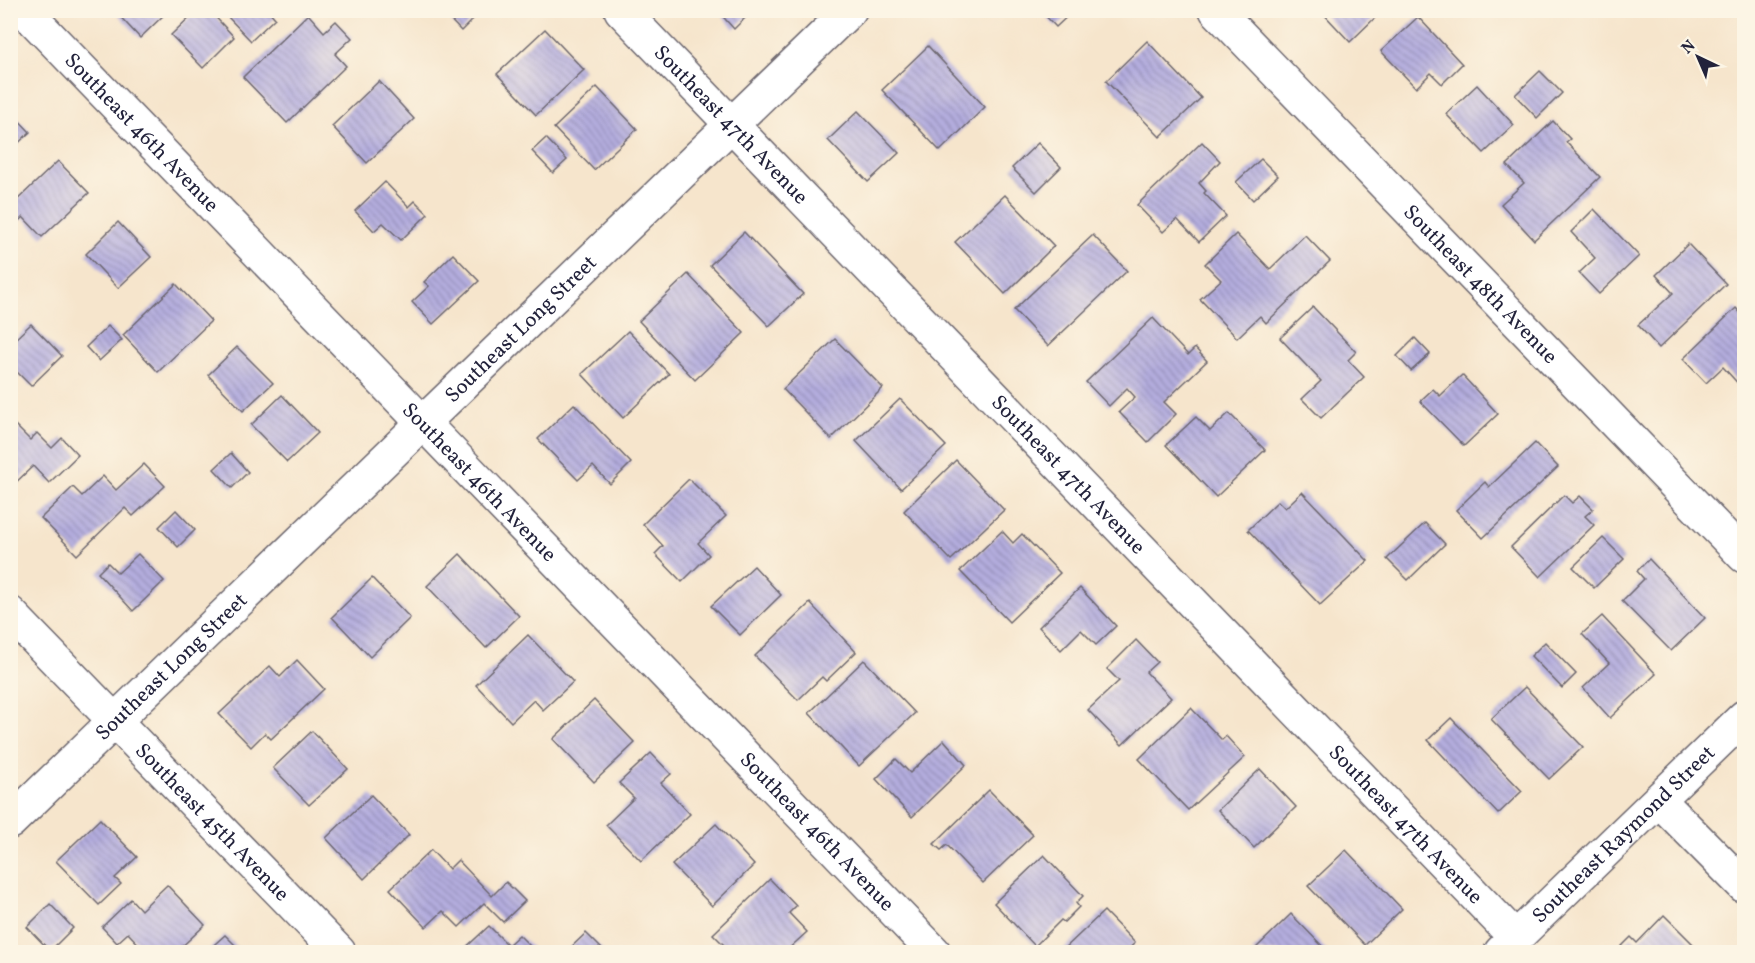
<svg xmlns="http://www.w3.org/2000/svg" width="1755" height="963" font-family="Vollkorn,serif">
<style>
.building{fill:url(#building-back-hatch)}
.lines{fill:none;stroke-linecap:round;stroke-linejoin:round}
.minor-casing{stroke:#6c666e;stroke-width:36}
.minor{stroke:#fff;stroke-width:33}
.labels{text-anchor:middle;stroke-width:4.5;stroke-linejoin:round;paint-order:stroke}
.street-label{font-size:21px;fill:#22223b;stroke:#fcf5e5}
</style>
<defs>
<pattern id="building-back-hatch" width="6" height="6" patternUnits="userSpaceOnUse" patternTransform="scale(1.5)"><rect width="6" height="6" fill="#b4adde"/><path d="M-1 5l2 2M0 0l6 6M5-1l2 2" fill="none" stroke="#928cb5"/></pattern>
</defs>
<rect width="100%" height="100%" fill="#fcf5e5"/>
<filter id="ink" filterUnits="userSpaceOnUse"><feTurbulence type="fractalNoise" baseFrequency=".0167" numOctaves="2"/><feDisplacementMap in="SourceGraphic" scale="12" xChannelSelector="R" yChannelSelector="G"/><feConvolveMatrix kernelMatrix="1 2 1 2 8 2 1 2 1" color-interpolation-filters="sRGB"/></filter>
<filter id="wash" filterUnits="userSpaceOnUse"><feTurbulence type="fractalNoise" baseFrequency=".008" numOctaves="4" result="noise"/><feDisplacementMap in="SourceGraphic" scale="24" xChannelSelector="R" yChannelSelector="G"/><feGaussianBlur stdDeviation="1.35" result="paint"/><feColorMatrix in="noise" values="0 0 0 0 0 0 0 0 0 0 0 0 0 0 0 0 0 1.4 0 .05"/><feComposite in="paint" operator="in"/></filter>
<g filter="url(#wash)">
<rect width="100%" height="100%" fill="#f6e5cc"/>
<g id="blocks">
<g class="building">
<path d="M114 10H169L140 38Z"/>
<path d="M197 10H209L234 37 203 68 171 35Z"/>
<path d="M233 10H268L275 18 251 41 227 16Z"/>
<path d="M441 10H482L461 31Z"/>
<path d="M717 10H753L734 29Z"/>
<path d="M1040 10H1074L1056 27Z"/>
<path d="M1320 10H1379L1381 12 1350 42Z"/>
<path d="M308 14 324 32 336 21 352 38 335 54 346 66 287 123 243 77Z"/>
<path d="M1418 17 1462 64 1442 84 1431 73 1416 88 1381 51Z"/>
<path d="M545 29 584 70 536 115 497 74Z"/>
<path d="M1147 41 1201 98 1160 137 1106 81Z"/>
<path d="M928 46 985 107 940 151 882 90Z"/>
<path d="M1540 71 1562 93 1537 118 1515 95Z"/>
<path d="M379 81 414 119 367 163 332 126Z"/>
<path d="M1477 85 1514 125 1484 153 1446 114Z"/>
<path d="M597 87 637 129 594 170 554 128Z"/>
<path d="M10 111 30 132 10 151Z"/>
<path d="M858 111 899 153 868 182 828 140Z"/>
<path d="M1553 121 1570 139 1566 142 1600 177 1534 240 1501 204 1524 183 1507 165Z"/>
<path d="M546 138 567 160 553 173 532 151Z"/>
<path d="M1202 142 1220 161 1199 183 1206 191 1204 193 1226 216 1199 242 1177 219 1163 232 1137 205Z"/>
<path d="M1038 143 1061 167 1036 192 1012 168Z"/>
<path d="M1261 159 1278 176 1253 200 1236 182Z"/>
<path d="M58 161 89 193 42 237 23 217 10 229V199L14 203Z"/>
<path d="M385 182 409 207 415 201 428 214 401 240 383 223 374 231 355 211Z"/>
<path d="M1005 195 1054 246 1005 294 955 242Z"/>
<path d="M1594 209 1639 256 1599 294 1579 273 1595 258 1571 232Z"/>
<path d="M118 222 151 257 118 288 86 254Z"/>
<path d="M744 232 803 294 769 326 710 265Z"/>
<path d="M1236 234 1270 269 1305 235 1330 261 1266 323 1260 316 1237 338 1200 299 1221 280 1205 264Z"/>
<path d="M1093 235 1127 271 1048 346 1014 310Z"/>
<path d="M1688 244 1726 284 1659 348 1638 325 1673 293 1656 275Z"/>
<path d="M453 254 479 281 433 324 412 302 429 286 424 282Z"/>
<path d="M688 274 744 333 695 380 639 321Z"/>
<path d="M176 284 211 321 158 372 123 335Z"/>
<path d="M1313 307 1356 352 1348 360 1364 377 1321 418 1302 399 1321 381 1280 338Z"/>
<path d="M1736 308 1744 317V390L1723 367 1706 383 1683 359Z"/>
<path d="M1153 318 1188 355 1195 348 1207 361 1164 402 1176 414 1148 442 1119 412 1135 397 1127 388 1109 406 1086 382Z"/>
<path d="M31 324 62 356 31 386 10 365V344Z"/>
<path d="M108 326 122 340 99 361 86 347Z"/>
<path d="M628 331 669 374 623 418 582 374Z"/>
<path d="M1415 338 1430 354 1411 371 1397 356Z"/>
<path d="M835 339 883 388 831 439 783 389Z"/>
<path d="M237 347 273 383 243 411 208 375Z"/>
<path d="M1462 375 1498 414 1464 446 1420 401 1433 389 1440 396Z"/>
<path d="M282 395 318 433 287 462 251 425Z"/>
<path d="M900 399 946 446 901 489 856 441Z"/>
<path d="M574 404 631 463 610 484 593 466 578 480 538 439Z"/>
<path d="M1229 413 1265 450 1216 497 1166 445 1196 417 1210 431Z"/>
<path d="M10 420 30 440 37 433 52 448 62 438 78 455 49 483 33 466 10 488Z"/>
<path d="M1535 443 1558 467 1483 538 1456 510 1485 482 1489 487Z"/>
<path d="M231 453 248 472 232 488 214 469Z"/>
<path d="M956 460 1004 510 951 560 904 511Z"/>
<path d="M144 464 165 486 133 516 125 508 77 555 41 518 73 487 82 496 103 476 116 490Z"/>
<path d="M689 479 726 516 698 543 709 555 682 582 655 554 663 546 643 524Z"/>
<path d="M1302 492 1368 561 1320 605 1248 530 1278 501 1285 508Z"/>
<path d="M1564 495 1572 503 1580 496 1593 509 1585 516 1594 525 1540 577 1511 547Z"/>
<path d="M176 510 195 530 178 547 159 527Z"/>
<path d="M1425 523 1445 544 1408 580 1387 559Z"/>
<path d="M1002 531 1013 543 1022 534 1060 573 1009 622 960 571Z"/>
<path d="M1603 538 1624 559 1594 588 1573 567Z"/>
<path d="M138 554 164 581 133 611 98 573 108 563 118 573Z"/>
<path d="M460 554 519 616 486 648 427 586Z"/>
<path d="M1649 559 1705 618 1671 651 1622 601 1644 579 1637 571Z"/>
<path d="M754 566 781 595 740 635 711 606Z"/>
<path d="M372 578 410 618 370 657 332 617Z"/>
<path d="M1080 588 1116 626 1096 645 1081 630 1061 650 1039 627Z"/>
<path d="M810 603 856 652 826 681 822 677 798 700 755 656Z"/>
<path d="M1602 616 1656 674 1610 718 1583 688 1609 663 1582 634Z"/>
<path d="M528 635 573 682 543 710 534 700 511 722 476 685Z"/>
<path d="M1136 640 1157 662 1146 672 1171 698 1122 745 1088 710 1119 681 1107 669Z"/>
<path d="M1545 642 1576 674 1562 688 1531 656Z"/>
<path d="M297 660 324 689 271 739 265 733 251 747 219 714 270 666 280 677Z"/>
<path d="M864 660 915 713 859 766 809 713Z"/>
<path d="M1525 687 1583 747 1549 779 1491 719Z"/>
<path d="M594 700 635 743 594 782 553 739Z"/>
<path d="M1191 708 1222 740 1226 736 1245 757 1188 810 1139 759Z"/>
<path d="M1451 718 1522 791 1498 814 1428 740Z"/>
<path d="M312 731 348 769 309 805 273 768Z"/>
<path d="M944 740 966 765 912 817 876 779 896 759 910 773Z"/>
<path d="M651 753 671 774 661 783 690 814 641 861 606 825 634 798 619 783Z"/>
<path d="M1260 769 1296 807 1254 848 1218 810Z"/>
<path d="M989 790 1033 835 983 883 947 845 941 850 934 844Z"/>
<path d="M371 795 409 835 364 879 326 838Z"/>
<path d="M100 819 137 857 115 878 121 884 99 905 56 861Z"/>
<path d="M716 824 754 865 712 906 672 865Z"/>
<path d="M431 850 449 869 458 860 492 896 506 882 525 901 503 922 484 903 459 927 443 911 426 927 390 889Z"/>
<path d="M1346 850 1402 909 1365 945 1308 886Z"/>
<path d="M1044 855 1083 896 1076 903 1079 907 1064 922 1061 920 1035 946 994 903Z"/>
<path d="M770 879 796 906 789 913 807 932 785 952H731L713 934Z"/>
<path d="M167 885 205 925 176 952H146L128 933 117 943 102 927 131 899 141 910Z"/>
<path d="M50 904 73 928 50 951 27 927Z"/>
<path d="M1104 911 1135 943 1125 952H1061Z"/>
<path d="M1291 914 1328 952H1252Z"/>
<path d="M1664 915 1698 949 1694 952H1616L1631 937 1637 943Z"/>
<path d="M489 926 508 945 519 935 536 952H461Z"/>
<path d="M586 933 605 952H566Z"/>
<path d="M225 935 242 952H206Z"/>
</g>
</g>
</g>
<g filter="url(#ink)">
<use href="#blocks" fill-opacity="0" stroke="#6c666e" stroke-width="1.5"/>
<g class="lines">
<g class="minor-casing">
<g id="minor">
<path id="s1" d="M24 10 934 952"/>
<path id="s2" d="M621 10 1516 938"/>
<path id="s3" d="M1216 10 1744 556"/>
<path id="s4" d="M10 613 339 952"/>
<path d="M1659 800 1744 886"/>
<path id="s5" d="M10 822 850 10"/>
<path id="s6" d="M1501 952 1744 717"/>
</g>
</g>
<use href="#minor" class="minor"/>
</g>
</g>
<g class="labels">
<g class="street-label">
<text dy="7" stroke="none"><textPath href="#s2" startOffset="159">Southeast 47th Avenue</textPath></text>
<text dy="7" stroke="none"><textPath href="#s1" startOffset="170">Southeast 46th Avenue</textPath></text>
<text dy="7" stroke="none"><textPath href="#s3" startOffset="381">Southeast 48th Avenue</textPath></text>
<text dy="7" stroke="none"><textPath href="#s5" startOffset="710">Southeast Long Street</textPath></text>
<text dy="7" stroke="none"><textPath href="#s2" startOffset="645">Southeast 47th Avenue</textPath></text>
<text dy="7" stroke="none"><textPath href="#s1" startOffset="656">Southeast 46th Avenue</textPath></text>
<text dy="7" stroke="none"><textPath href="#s5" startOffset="224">Southeast Long Street</textPath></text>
<text dy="7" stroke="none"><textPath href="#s4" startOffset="291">Southeast 45th Avenue</textPath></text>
<text dy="7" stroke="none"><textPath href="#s2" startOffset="1131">Southeast 47th Avenue</textPath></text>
<text dy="7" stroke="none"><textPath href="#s1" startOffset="1142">Southeast 46th Avenue</textPath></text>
<text dy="7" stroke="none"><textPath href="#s6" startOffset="170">Southeast Raymond Street</textPath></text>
</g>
</g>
<rect width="1755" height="963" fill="none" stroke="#fcf5e5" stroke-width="36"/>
<g transform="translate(1698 57) rotate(316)" stroke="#fcf5e5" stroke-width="4.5" paint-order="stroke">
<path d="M0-4.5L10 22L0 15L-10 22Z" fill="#22223b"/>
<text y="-9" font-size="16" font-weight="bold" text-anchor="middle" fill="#22223b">N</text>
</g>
</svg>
